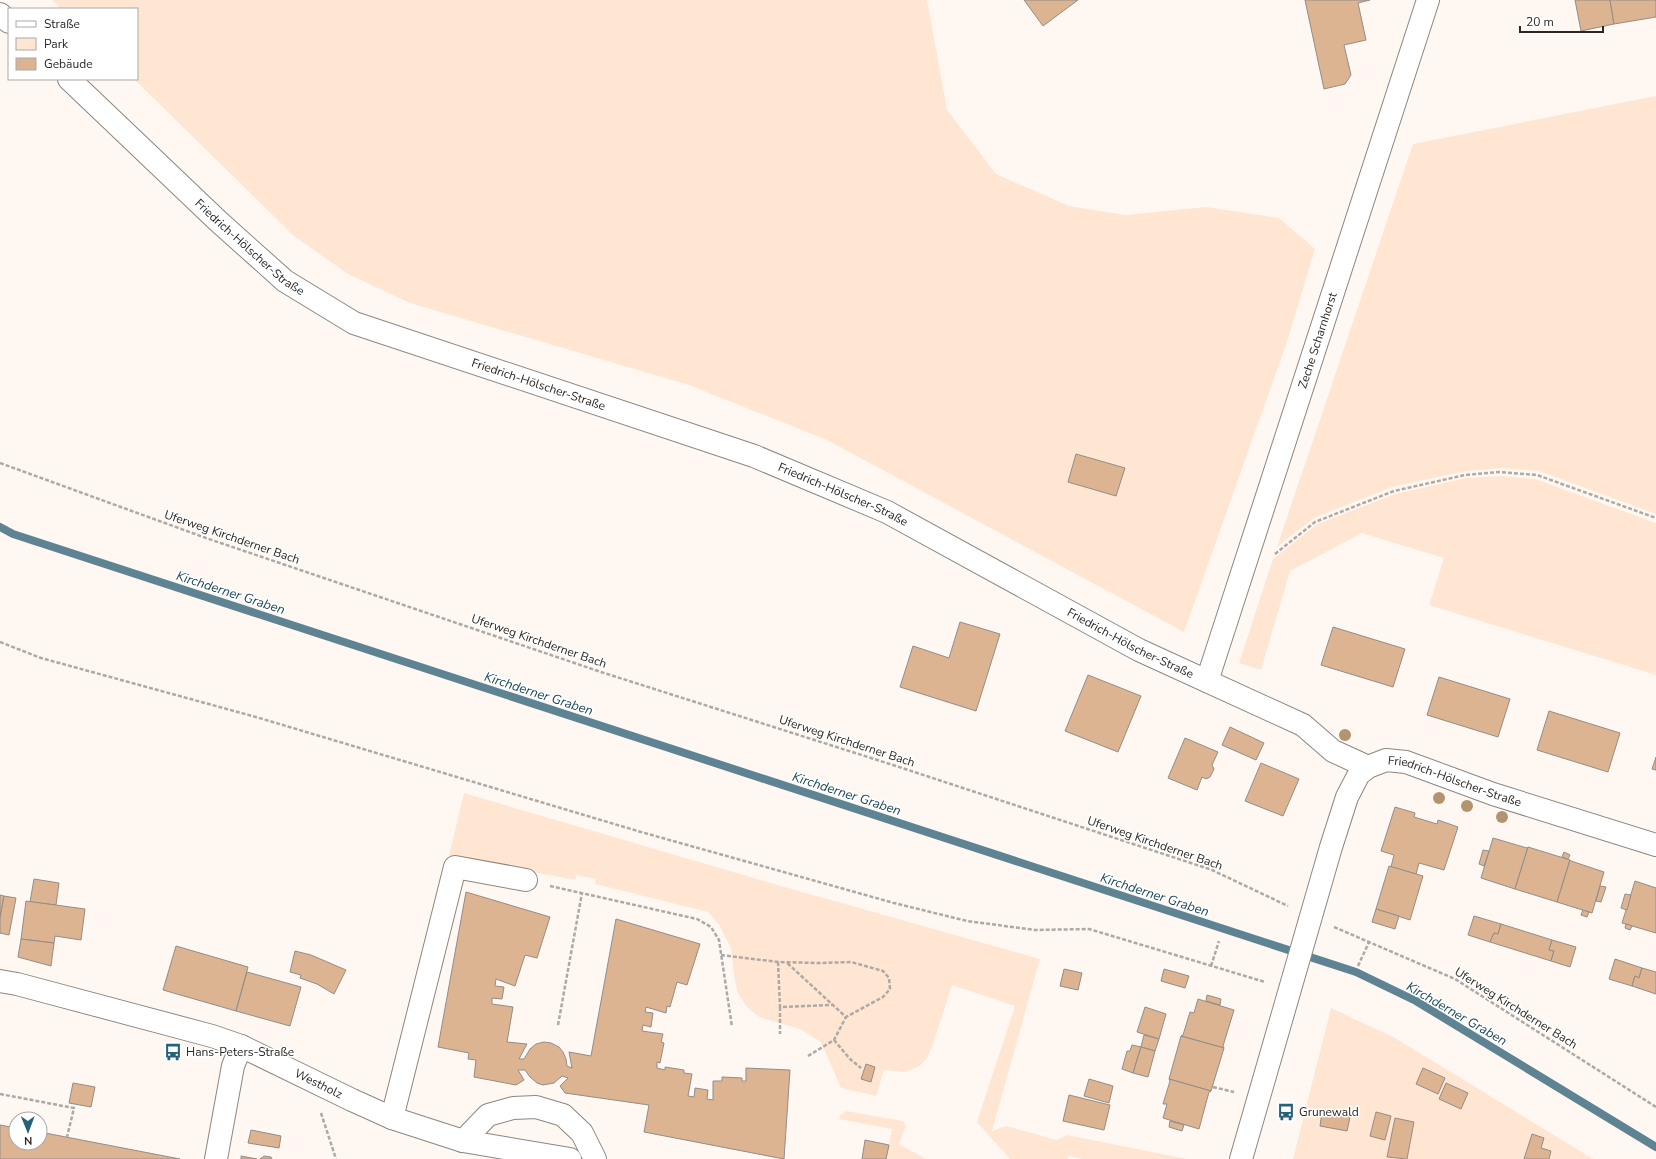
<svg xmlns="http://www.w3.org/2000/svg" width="1656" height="1159" font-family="'Nunito Sans',sans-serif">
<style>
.green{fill:#ffe6d2}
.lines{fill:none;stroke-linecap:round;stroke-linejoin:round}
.stream{stroke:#5e8493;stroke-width:8}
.building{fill:#ddb491;stroke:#938c87}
.minor-casing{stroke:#8c8681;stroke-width:24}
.path{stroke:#aea9a5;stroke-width:2.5;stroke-dasharray:4 2;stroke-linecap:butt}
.minor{stroke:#fff;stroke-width:22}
.tree{fill:#b39470}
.labels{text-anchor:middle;stroke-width:3;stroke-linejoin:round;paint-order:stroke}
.street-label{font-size:12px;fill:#2a2826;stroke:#fff}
.poi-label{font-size:12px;fill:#2a2826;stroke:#fff;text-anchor:start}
.water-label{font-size:13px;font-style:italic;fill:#194859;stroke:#fff}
</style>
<rect width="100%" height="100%" fill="#fff8f2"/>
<g class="green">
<path d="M52 0H927L947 110 996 174 1069 206 1125 215 1206 207 1279 218 1315 249 1287 342 1184 632 827 440 689 385 410 303 348 274 294 236 134 79H137V9H61Z"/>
<path d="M1656 96V514L1539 471 1503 468 1466 471 1392 487 1314 518 1277 547 1413 144Z"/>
<path d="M1503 476 1535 479 1656 523V675L1429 605 1444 558 1362 533 1290 571 1261 670 1239 663 1273 559 1317 524 1395 494 1466 478Z"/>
<path d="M464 793 774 884 1040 959 992 1131 1006 1126 1057 1140 1067 1135 1187 1159H1082L1068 1156V1159H1010L977 1122 1015 1006 952 985 932 1047 927 1058 918 1067 904 1072 884 1070 876 1096 841 1088 821 1042 800 1029 759 1017 747 1007 738 994 734 976 731 948 719 925 708 912 595 884 596 879 577 875 575 880 449 856Z"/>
<path d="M1331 1008 1395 1038 1593 1159H1293Z"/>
<path d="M846 1111 903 1121 906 1126 899 1144 926 1159H886L892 1129 839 1119 840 1115Z"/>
</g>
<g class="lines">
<path class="stream" d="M0 527 13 534 1356 972 1416 1001 1656 1147"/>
</g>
<g class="building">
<path d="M1024 0H1078L1043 26Z"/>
<path d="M1305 0H1370L1358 3 1366 40 1344 45 1351 75 1345 84 1324 89Z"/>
<path d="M1575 0H1610L1614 24 1581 31Z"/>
<path d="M1610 0H1656V17L1614 24Z"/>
<path d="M1076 454 1125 468 1116 496 1068 482Z"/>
<path d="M960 622 1000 634 976 711 900 687 913 646 949 658Z"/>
<path d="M1333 627 1405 649 1393 687 1321 665Z"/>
<path d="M1088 675 1141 696 1118 752 1065 731Z"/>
<path d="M1439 677 1510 699 1498 737 1427 715Z"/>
<path d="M1549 711 1620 733 1608 772 1537 750Z"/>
<path d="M1230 727 1264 743 1256 760 1222 745Z"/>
<path d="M1185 738 1218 752 1212 765 1214 769 1210 777 1206 779 1202 777 1197 790 1168 778Z"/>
<path d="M1656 757V770L1652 769Z"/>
<path d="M1261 763 1299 779 1283 816 1245 801Z"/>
<path d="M1395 807 1415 813 1414 817 1437 824 1438 820 1458 827 1444 870 1419 863 1416 874 1391 867 1394 855 1381 851Z"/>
<path d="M1493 838 1527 848 1528 847 1515 889 1481 878Z"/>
<path d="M1528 847 1570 860 1557 902 1515 889Z"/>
<path d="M1483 850 1489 851 1484 866 1479 864Z"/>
<path d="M1564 852 1570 855 1568 859 1562 857Z"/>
<path d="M1570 860 1571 861 1604 872 1592 913 1557 902Z"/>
<path d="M1389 866 1423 876 1410 920 1376 909Z"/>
<path d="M34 879 59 883 56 905 30 902Z"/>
<path d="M1635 881 1656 888V933L1622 923Z"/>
<path d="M1600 886 1606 887 1601 902 1596 901Z"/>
<path d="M466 892 550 917 537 958 525 955 515 986 496 979 495 986 504 987 502 999 492 998V1004L513 1007 507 1042 527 1044 519 1059H524L530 1049 536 1044 544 1042 551 1043 559 1047 563 1052 566 1059 567 1066 572 1068 569 1052 591 1056 616 919 700 944 687 985 677 982 670 1007 667 1006 666 1013 646 1007 645 1012 653 1013 651 1027 643 1025 642 1031 663 1034 661 1042 664 1043 660 1063 657 1062V1068L665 1070V1067L684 1070V1073L692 1074 688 1096 694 1097 695 1088 708 1090 707 1099 713 1100V1081H722V1077L742 1078V1081H746V1068L790 1070 784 1159 644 1132 649 1105 565 1093 560 1086 568 1078 562 1076 554 1083 543 1085 537 1083 530 1077 525 1070H518L524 1080 516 1085 474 1077 476 1060 468 1059 469 1053 438 1047Z"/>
<path d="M1625 894 1631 895 1627 910 1621 908Z"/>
<path d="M0 895 4 896 0 918Z"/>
<path d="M4 896 16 898 9 935 0 933V918Z"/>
<path d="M26 901 85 909 81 940 55 936 54 943 21 939Z"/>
<path d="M1376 909 1399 916 1395 929 1372 922Z"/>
<path d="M1583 910 1589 912 1587 917 1581 915Z"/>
<path d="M1474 916 1501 924 1498 934 1494 933 1490 942 1468 935Z"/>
<path d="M1501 924 1552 940 1549 950 1554 951 1551 961 1490 942 1494 933 1498 934Z"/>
<path d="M1626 924 1632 926 1630 930 1625 928Z"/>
<path d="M21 939 54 943 51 966 18 957Z"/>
<path d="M1552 940 1576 947 1570 967 1551 961 1554 951 1549 950Z"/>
<path d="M176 946 248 967 236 1011 163 990Z"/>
<path d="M295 951 311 955 346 970 334 994 317 984 300 978 301 975 290 972Z"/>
<path d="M1615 959 1642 968 1639 978 1635 976 1632 986 1609 979Z"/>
<path d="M1642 968 1656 972V994L1632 986 1635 976 1639 978Z"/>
<path d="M1064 969 1082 973 1078 990 1060 986Z"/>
<path d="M1164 969 1189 976 1185 988 1161 981Z"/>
<path d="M247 972 301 987 290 1026 236 1011Z"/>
<path d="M1207 995 1221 999 1220 1005 1206 1001Z"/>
<path d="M1198 999 1234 1010 1223 1046 1224 1048 1181 1036 1183 1035 1190 1012 1194 1013Z"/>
<path d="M1145 1007 1166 1014 1159 1039 1137 1032Z"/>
<path d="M1144 1035 1159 1039 1155 1051 1141 1047Z"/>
<path d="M1181 1036 1224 1048 1211 1091 1169 1079Z"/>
<path d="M1132 1045 1141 1047 1133 1073 1122 1069 1127 1051H1130Z"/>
<path d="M1141 1047 1155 1051 1148 1077 1133 1073Z"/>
<path d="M866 1064 875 1067 871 1082 861 1079Z"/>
<path d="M1423 1068 1445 1078 1438 1094 1416 1084Z"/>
<path d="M1089 1079 1113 1086 1109 1103 1084 1096Z"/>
<path d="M1169 1079 1211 1091 1209 1092 1199 1129 1163 1118 1167 1104H1163L1170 1081Z"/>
<path d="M73 1083 95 1087 91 1107 69 1103Z"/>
<path d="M1446 1083 1468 1093 1461 1109 1439 1099Z"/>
<path d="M1069 1095 1110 1105 1104 1130 1063 1121Z"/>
<path d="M1322 1112 1350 1117 1347 1131 1320 1126Z"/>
<path d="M1376 1112 1391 1116 1385 1140 1370 1136Z"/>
<path d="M1395 1118 1414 1122 1407 1159 1387 1157Z"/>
<path d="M1170 1121 1184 1125 1182 1131 1169 1127Z"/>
<path d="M0 1125 16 1128V1143H40V1132L180 1159H0Z"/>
<path d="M251 1130 281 1136 279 1148 248 1143Z"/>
<path d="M1532 1134 1544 1138 1541 1148 1551 1151 1549 1159H1524Z"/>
<path d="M865 1140 889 1145 886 1159H862Z"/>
<path d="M241 1156 257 1159H241Z"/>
<path d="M264 1156 271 1157 272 1159H260Z"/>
</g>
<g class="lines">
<g class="minor-casing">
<g id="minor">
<path d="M0 14 9 22"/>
<path id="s1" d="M69 79 218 221 285 281 354 323 754 456 887 512 1139 650 1303 725 1333 751 1368 767"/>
<path id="s2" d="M1207 681 1428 0"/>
<path id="s3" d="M0 981 17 984 212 1036 241 1046 352 1100 392 1118 463 1141 570 1159"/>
<path d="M392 1118 455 867 526 880"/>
<path d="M463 1141 488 1115 513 1108 536 1107 563 1115 582 1133 595 1159"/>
<path d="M216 1159 233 1066 241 1046"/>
<path id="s4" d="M1241 1159 1331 847 1347 797 1359 774 1368 767 1386 760 1406 762 1493 794 1656 845"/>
</g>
</g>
<g class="path">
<path d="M0 463 206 538 601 672 893 765 1212 870 1288 906"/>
<path d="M1275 554 1315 522 1394 491 1465 475 1499 472 1537 475 1656 518"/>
<path d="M0 642 41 658 256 717 641 832 894 903 967 921 1035 930 1089 929 1265 982"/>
<path d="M550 886 697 919 711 927 719 940 732 1027"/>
<path d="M1334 927 1455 979 1656 1107"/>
<path d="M721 955 778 962 819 963 851 962 883 971 889 978 890 989 883 997 846 1017 786 962"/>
<path d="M778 962 780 1007 832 1005"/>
<path d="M1211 966 1219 941"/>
<path d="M1358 966 1369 942"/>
<path d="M780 1007V1034"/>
<path d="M558 1025 582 893"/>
<path d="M834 1040 850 1059 861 1068"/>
<path d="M808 1056 834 1040 846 1017"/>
<path d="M1213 1087 1234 1092"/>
<path d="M0 1094 74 1108 67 1137"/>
<path d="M321 1113 336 1159"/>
</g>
<use href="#minor" class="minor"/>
</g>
<g class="tree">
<circle cx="1345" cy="735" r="6"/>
<circle cx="1439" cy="798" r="6"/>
<circle cx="1467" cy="806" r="6"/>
<circle cx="1502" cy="817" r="6"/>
</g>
<defs>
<g id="bus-bare" transform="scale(1.38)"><path d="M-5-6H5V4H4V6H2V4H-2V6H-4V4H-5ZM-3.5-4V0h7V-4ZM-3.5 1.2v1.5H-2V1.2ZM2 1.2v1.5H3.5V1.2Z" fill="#256279" stroke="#fff" stroke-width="2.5" paint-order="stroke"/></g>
</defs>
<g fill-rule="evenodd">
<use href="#bus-bare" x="173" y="1052"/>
<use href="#bus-bare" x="1286" y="1112"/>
</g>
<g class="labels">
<g class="street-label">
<text dy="4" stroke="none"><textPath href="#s1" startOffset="247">Friedrich-Hölscher-Straße</textPath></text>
<text dy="4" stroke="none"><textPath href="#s2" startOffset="358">Zeche Scharnhorst</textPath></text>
<text dy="4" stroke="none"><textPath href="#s1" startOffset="571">Friedrich-Hölscher-Straße</textPath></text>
<text dy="4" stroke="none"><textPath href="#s1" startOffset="895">Friedrich-Hölscher-Straße</textPath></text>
<text transform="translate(232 537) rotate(19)" y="4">Uferweg Kirchderner Bach</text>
<text transform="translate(539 641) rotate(19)" y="4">Uferweg Kirchderner Bach</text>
<text dy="4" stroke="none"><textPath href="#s1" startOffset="1219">Friedrich-Hölscher-Straße</textPath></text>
<text transform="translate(847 741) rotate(18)" y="4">Uferweg Kirchderner Bach</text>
<text dy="4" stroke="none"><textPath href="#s4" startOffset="506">Friedrich-Hölscher-Straße</textPath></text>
<text transform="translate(1155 843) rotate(19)" y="4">Uferweg Kirchderner Bach</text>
<text transform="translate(1516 1008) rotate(32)" y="4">Uferweg Kirchderner Bach</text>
<text dy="4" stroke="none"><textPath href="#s3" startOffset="336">Westholz</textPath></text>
</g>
<g class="poi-label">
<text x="186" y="1056">Hans-Peters-Straße</text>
<text x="1299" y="1116">Grunewald</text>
</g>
<g class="water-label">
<text transform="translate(231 592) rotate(18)" y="5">Kirchderner Graben</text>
<text transform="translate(539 693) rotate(18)" y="5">Kirchderner Graben</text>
<text transform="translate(847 793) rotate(18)" y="5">Kirchderner Graben</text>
<text transform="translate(1155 894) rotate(18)" y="5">Kirchderner Graben</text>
<text transform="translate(1457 1013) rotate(30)" y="5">Kirchderner Graben</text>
</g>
</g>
<rect x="8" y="8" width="130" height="72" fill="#ffffff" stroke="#aaa9a8"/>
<rect x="16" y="21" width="20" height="6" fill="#ffffff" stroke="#aaa9a8"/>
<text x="44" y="28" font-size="12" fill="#2a2826">Straße</text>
<rect x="16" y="38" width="20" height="12" fill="#ffe6d2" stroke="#aaa9a8"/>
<text x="44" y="48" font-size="12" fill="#2a2826">Park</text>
<rect x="16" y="58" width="20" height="12" fill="#ddb491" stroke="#aaa9a8"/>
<text x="44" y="68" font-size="12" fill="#2a2826">Gebäude</text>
<g transform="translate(28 1131) rotate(179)"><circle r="19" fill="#ffffff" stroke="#aaa9a8"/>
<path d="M0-3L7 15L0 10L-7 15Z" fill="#256279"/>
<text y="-6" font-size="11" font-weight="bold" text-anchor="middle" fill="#2a2826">N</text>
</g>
<path d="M1520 26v6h83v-6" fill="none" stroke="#2a2826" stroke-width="2"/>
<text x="1526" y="26" font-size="12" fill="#2a2826" stroke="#ffffff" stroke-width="3" paint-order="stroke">20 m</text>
</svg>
